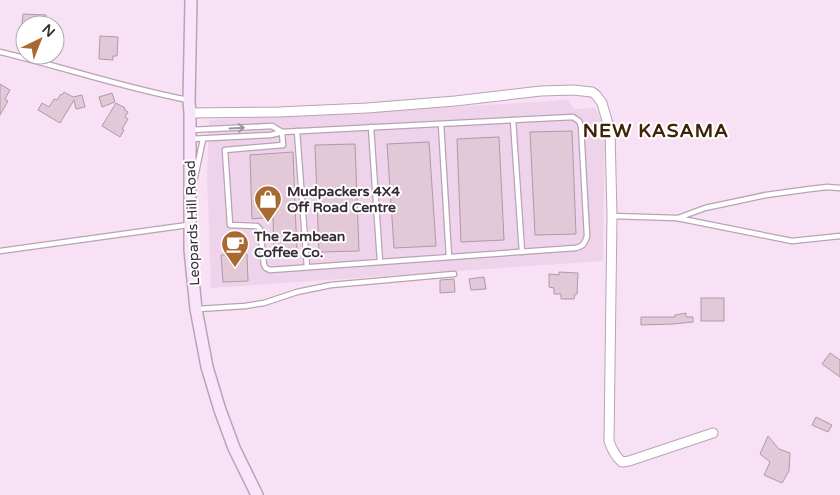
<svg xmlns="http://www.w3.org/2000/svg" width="840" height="495" font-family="'Varela Round',sans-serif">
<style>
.built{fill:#efd3eb}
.building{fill:#e3c8d8;stroke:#b198a7}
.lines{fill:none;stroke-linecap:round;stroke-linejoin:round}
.lane-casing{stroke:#b8a3b5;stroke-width:7}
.street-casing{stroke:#b8a3b5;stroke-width:11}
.secondary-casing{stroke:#b8a3b5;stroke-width:14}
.lane{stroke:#fff;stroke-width:4.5}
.street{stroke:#fff;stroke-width:9}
.secondary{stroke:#fae4fb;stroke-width:11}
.oneway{stroke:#9a969a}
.labels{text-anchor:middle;stroke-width:4;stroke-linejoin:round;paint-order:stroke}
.poi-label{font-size:14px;font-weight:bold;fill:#352c34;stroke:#fff;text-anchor:start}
.street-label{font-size:14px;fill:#352c34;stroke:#fff}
.district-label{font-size:19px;font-weight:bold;letter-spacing:1px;fill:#412307;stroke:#fff}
</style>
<rect width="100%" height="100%" fill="#f8e1f5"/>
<path class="built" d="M568 100 574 109 595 108 605 125 603 261 211 288 207 176 209 120 354 113Z"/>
<g class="building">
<path d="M23 14 46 15V25H30V24H22Z"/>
<path d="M100 36 118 37 117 56H113V60L99 59Z"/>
<path d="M0 84 10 90 5 99 8 101 0 115Z"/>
<path d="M64 92 73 97 82 95 85 107 76 109 74 100 60 123 38 110 42 103 49 107 54 99 57 100 61 94 62 95Z"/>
<path d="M112 93 115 102 102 107 99 97Z"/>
<path d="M116 103 125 108 124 109 128 112 125 117 128 119 122 129 124 130 120 137 102 126Z"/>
<path d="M572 131 576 234 535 235 530 132Z"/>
<path d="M499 137 504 240 461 242 457 139Z"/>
<path d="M429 142 436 246 394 248 387 144Z"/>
<path d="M355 144 359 251 319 252 315 145Z"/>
<path d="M293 152 297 254 274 256 273 217 252 219 250 155Z"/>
<path d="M247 254 248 281 223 282 221 255Z"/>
<path d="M559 272 578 273 577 294H575L574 299H561V294H554V288L549 287V274L559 275Z"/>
<path d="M484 277 486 289 471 290 469 279Z"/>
<path d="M454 279 455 292 440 293V280Z"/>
<rect x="701" y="298" width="23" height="23"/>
<path d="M686 313V317H693V322L673 324 641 325V317H675V315Z"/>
<path d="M830 353 840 360V377L822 364Z"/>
<path d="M816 417 832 425 828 432 812 425Z"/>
<path d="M768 436 779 449 790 453 789 471 782 483 764 475 770 462 760 454Z"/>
</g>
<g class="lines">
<g class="lane-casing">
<g id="lane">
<path d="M0 52C63 67 124 88 188 100"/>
<path d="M513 120 522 252"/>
<path d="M441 124 449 257"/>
<path d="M371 127 380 262"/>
<path d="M190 130 272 126 282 132"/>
<path d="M297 131 307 267"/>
<path d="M190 139 271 135 282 132 573 117 579 121 581 126 587 236C585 244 582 247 575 248L270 270 266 268 264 265 260 229 257 226 230 225 225 150 283 145 282 132"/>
<path d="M194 182 203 139"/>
<path d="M612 216 677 218 792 241 840 236"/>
<path d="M678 218 705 208 766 195 810 189 827 187 840 188"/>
<path d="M0 251 188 225"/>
<path d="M198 309 245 306 264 303 297 292 331 285 454 274"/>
</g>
</g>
<g class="street-casing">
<path id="street" d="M190 113 279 112 367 108 455 101 541 91 573 90 592 92 596 95 602 103 610 131 612 216 609 441C612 450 615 456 622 462L629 461 713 433"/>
</g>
<g class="secondary-casing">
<path id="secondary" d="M191 0 189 101 190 113V250L196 309 207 367 220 410 234 448 257 495"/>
</g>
<use href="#lane" class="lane"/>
<use href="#street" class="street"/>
<use href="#secondary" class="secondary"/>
</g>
<defs><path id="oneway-shaft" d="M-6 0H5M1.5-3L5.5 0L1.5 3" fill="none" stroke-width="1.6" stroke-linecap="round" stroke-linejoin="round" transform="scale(1.25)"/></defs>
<use class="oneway" href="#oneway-shaft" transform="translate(237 128) rotate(-3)"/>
<defs>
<g id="shop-pin" transform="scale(1.4375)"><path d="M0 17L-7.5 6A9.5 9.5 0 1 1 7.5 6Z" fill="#a96a31" stroke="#fff"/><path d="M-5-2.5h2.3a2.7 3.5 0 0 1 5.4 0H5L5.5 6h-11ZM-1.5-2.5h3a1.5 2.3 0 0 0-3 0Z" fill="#fff"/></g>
<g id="cafe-pin" transform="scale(1.4375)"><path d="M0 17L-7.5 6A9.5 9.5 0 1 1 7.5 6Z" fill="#a96a31" stroke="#fff"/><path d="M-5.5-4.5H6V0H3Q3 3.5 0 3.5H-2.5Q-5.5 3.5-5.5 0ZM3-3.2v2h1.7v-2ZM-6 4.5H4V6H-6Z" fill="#fff"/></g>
</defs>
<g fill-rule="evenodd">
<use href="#shop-pin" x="268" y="199"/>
<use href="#cafe-pin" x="235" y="244"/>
</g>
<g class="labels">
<g class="poi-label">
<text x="287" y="196">Mudpackers 4X4<tspan x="287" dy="16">Off Road Centre</tspan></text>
<text x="254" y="241">The Zambean<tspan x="254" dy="16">Coffee Co.</tspan></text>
</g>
<g class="street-label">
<text transform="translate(192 223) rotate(-92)" y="5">Leopards Hill Road</text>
</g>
<g class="district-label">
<text x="656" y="137">NEW KASAMA</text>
</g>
</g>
<g transform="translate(40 40) rotate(43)"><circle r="24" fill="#ffffff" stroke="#aeabae"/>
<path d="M0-4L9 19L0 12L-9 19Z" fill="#a96a31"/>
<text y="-8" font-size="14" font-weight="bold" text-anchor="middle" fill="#352c34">N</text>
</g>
</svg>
